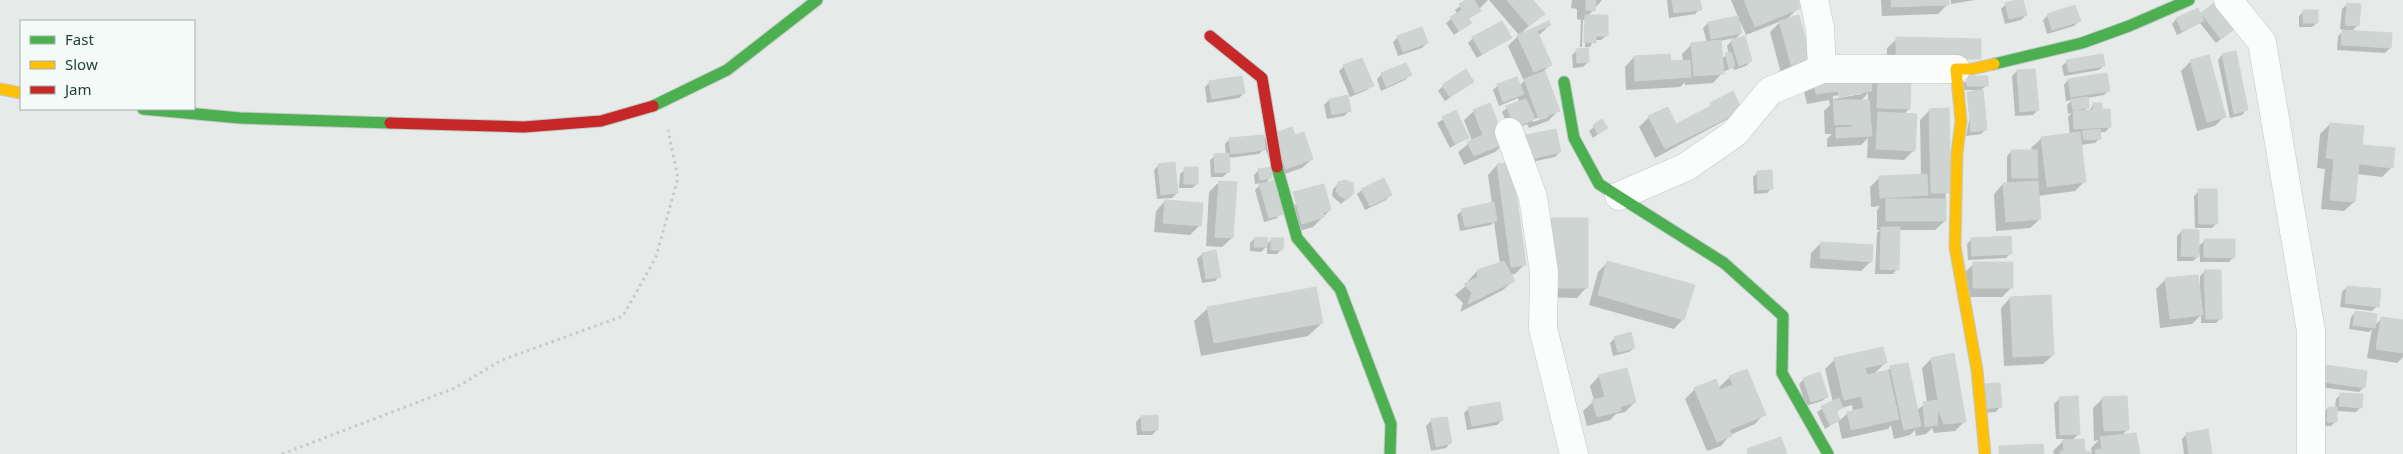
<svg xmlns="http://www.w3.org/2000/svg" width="2403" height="454" viewBox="0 0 2403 454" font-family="'Noto Sans',sans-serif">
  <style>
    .shadow { fill: #0003; fill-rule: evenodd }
    .building { fill: #ced4d2; stroke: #ced4d2 }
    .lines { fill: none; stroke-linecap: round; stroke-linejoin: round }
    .street-casing { stroke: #c3c8c6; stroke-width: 29 }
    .fast-casing { stroke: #c1c9c6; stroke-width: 13 }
    .slow-casing { stroke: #c1c9c6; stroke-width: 13 }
    .jam-casing { stroke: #c1c9c6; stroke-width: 13 }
    .path { stroke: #c2cbc9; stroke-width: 3; stroke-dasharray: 2.5 4; stroke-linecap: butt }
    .street { stroke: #fbfcfc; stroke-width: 28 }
    .fast { stroke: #4caf50; stroke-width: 11 }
    .slow { stroke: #ffc107; stroke-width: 11 }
    .jam { stroke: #c62828; stroke-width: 11 }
  </style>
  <rect width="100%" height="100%" fill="#e6ebe9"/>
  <path class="shadow" d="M1468,0H1488L1468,20L1470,23L1454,35L1446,23L1457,14L1455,10Z
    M1489,0H1532L1543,14L1520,34L1550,25L1538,36L1550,65L1544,71L1558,111L1548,121L1529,128L1527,124L1510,131L1502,112L1507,108L1519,103L1518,98L1499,106L1493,90L1498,85L1519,86L1524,81L1508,46L1519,35ZM1548,114V117L1533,122L1532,120Z
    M1572,0H1602L1588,16L1606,36L1601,40H1594L1590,47H1585L1586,20H1583L1582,47H1580L1581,20L1577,19V9L1571,8Z
    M1667,0H1701L1699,1L1700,9L1695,14L1669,18Z
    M1731,0H1796L1799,7L1786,20L1811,62L1782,77L1770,32L1781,21L1746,35L1740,21L1741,33L1733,41L1751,61L1746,66L1734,70L1733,67L1723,72L1713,83L1685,85V82L1680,87L1626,90L1625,67L1634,57L1670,62L1683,61L1682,54L1692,44L1707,43L1703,28L1708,23L1738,17ZM1734,38L1727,46L1729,54L1722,58L1720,41Z
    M1881,0H1948V4L1938,14L1882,16Z
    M1951,0H1975L1951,4Z
    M2215,3L2229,33L2216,43L2200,23L2177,35L2172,24L2176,19L2200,15Z
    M2006,4L2026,15L2021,20L2005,24L2001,9Z
    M2347,4L2358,25L2351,32L2390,48L2385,53L2337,50L2338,36L2344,30L2340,29L2342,9Z
    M2304,11L2317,23L2312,27H2299V16Z
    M2048,15L2079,21L2074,26L2047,34L2043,20Z
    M1398,37L1427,43L1422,48L1398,56L1393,42Z
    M1473,38H1510L1477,58L1468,43Z
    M1897,39L1979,58L1887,67V48Z
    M1577,50L1588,62L1583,67L1573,68L1572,55Z
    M2222,55L2246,110L2242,115L2230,118L2218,60Z
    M2067,61L2104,65L2099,70L2064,76L2062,66Z
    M2191,61L2225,116L2215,126L2197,131L2181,71Z
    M1344,66L1372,85L1367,90L1350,97L1339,71Z
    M2017,71L2038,110L2033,115L2015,116L2012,76Z
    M1382,74L1410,75L1405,80L1381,91L1377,79Z
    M1878,78L1909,109L1903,115L1914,150L1904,160L1867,158L1868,138L1861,145L1827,147V139L1832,134H1825L1824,111L1830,105L1829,100L1807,104L1804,91L1814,81L1870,86ZM1862,92V94L1833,99V96ZM1868,93V102H1860Z
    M2068,80L2109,90L2104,95L2087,98L2088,107L2083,112H2089L2093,104L2101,111L2110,127L2105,132H2099L2100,138L2095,143L2080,145L2085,181L2075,191L2038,196L2040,219L2030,228L1996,231L1994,194L2003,184H2007V156L2012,151H2032L2031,148L2041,139L2070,135L2068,117L2072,113L2068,114L2067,105L2072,100L2066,101L2064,85Z
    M1210,82L1244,93L1239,98L1207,103L1205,87Z
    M1472,82L1445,101L1438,91L1443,86Z
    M1963,82L1987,85L1981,90L1986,129L1981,134L1966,136L1975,90H1963Z
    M1329,100L1349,111L1344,116L1327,119L1324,105Z
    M1711,105L1735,115L1655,158L1639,127L1649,117L1675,126L1706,110Z
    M1930,110H1948L1945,221L1935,230H1899L1897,269L1893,274H1875L1877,233L1880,230H1877V210L1880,206L1871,207L1870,187L1879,178L1921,175L1920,120Z
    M1474,111L1505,143L1495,152L1464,165L1458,152L1472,141L1464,120Z
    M1455,112L1467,137L1450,148L1437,123Z
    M1602,120L1606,128L1593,138L1589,131Z
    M2330,124L2392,167L2382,177L2357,174L2354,202L2344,211L2321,209L2325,169L2317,168L2320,134Z
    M1527,136L1560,152L1555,157L1527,163L1522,141Z
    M1294,137L1312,159L1302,168L1276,177L1265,148L1259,154L1228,158V172L1223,177H1211L1210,160L1215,156L1226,155L1225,144L1230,139Z
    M1159,165L1177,193L1172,198L1157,199L1154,170Z
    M1497,165L1524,265L1515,274L1510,275L1513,281L1503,290L1460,312L1463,303L1455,295L1468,284V281L1477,271L1500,264L1494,222L1491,225L1460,231L1457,215L1462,211L1492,204L1488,175Z
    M1185,169L1197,184L1192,188H1179L1180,174Z
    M1259,170L1271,177L1265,184L1278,218L1264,222L1255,190L1262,183L1255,184L1254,175Z
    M1758,172L1772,188L1767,193L1754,194L1753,177Z
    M1219,182L1232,238L1222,247L1206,246L1209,192Z
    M1339,183L1353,193L1341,204L1332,196L1333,189Z
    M1362,190L1390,195L1386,200L1365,210L1357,194Z
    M2199,191L2217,223L2212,228H2195L2194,196Z
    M1165,201L1200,225L1190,235L1154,232L1156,211Z
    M1284,203L1330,210L1313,227L1292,233Z
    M1552,219L1586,288L1577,298L1542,297V229Z
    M2182,231L2198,247L2205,240L2234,257L2229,262H2200V254L2193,261H2177V236Z
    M1255,238L1266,245L1272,239L1282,249L1277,254H1267V246L1261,252L1250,251V243Z
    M1972,239L2011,253L2006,258L1968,260L1967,244Z
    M1821,243L1871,261L1861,271L1810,268L1811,253Z
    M1202,254L1220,276L1215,281L1202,283L1197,259Z
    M1608,262L1683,319L1674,329L1589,305L1598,272Z
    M1974,264L2012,287L2002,297H1964V273Z
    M2205,271L2221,318L2216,323H2201V315L2192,324L2160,328L2156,289L2166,279L2200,287V276Z
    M2347,287L2377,306L2372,311L2340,307L2342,292Z
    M2010,298L2053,355L2043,364L2004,366L2001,308Z
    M1208,308L1322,323L1308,336L1201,356L1194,321Z
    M2356,312L2374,326L2382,318L2403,322V357L2397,363L2367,358L2372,329L2369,332L2349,329L2351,317Z
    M1615,338L1634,348L1629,352L1613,356L1610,343Z
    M1835,359L1885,363L1873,375L1886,372L1891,367L1917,410L1927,403L1922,368L1931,359L1964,422L1955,431L1934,433L1932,428L1926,434L1916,436L1915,430L1910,435L1894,439L1891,425L1888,429L1842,439L1838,421L1825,429L1817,412L1833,402L1825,369ZM1852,405L1853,412L1848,413L1839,421L1836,413L1841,408Z
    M2326,366L2364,387L2359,392L2319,387Z
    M1599,376L1635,402L1625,412L1616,414L1610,420L1587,426L1583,411L1594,401L1590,386Z
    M1730,377L1764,414L1755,424L1730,435L1721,446L1707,451L1685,399L1695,389L1718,388Z
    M1804,379L1827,397L1822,401L1806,406L1799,384Z
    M1977,390L2000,407L1996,412L1979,413Z
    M2341,394L2361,407L2356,412L2336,411V421L2331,426H2323V413L2328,408H2335L2336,399Z
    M2103,398L2127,430L2121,436L2139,454H2054L2053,451L2065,439H2056L2054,404L2059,399L2079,434L2072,440L2084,452L2092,453L2091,448L2099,440L2094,441L2093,408Z
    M1469,408L1502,420L1497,425L1467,430L1464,413Z
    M1141,417L1157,430L1152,435H1137L1136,422Z
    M1431,421L1450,443L1446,448L1431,451L1426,426Z
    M2187,434L2210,454H2184L2182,439Z"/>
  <path class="building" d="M1466,0H1474L1481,11L1468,19L1472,23L1459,31L1450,17L1462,10L1459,4Z
    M1507,0H1533L1545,14L1529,26Z
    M1586,0H1596L1595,11L1586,10Z
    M1672,0H1700L1702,10L1674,13Z
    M1744,0H1798L1801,8L1755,27Z
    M1891,0H1949V5L1891,7Z
    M2017,0H2023L2027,15L2009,19L2005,3Z
    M2215,2L2236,28L2221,39L2201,13Z
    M2347,3L2361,4L2359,26L2345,25Z
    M2075,5L2081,21L2052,30L2047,14Z
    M2198,8L2204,21L2182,31L2176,18Z
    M2303,10H2318V23H2303Z
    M1585,15H1596V43L1584,42Z
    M1596,15H1608V36H1596Z
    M1799,15L1812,62L1792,68L1779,21Z
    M1738,16L1742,33L1711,39L1708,22Z
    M1502,21L1512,38L1482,54L1472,37Z
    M1549,21L1551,25L1537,31L1552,65L1534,72L1517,35Z
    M1422,27L1428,43L1403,52L1397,36Z
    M2342,30L2392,33L2391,48L2341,45Z
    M1745,36L1752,61L1739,66L1731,40Z
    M1896,37L1981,39V59L1896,58Z
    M1721,40L1724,74L1694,76L1691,43Z
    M1588,48L1589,62L1577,63L1576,49Z
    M2236,51L2248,110L2234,114L2222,54Z
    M1731,52L1735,66L1729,68L1725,53Z
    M1670,54L1671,61L1690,60L1691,77L1635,81L1634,56Z
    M2103,54L2105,66L2069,72L2066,60Z
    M2209,55L2226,117L2207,122L2190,60Z
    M1362,58L1374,86L1355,93L1343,65Z
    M1406,63L1412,75L1386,87L1381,73Z
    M1466,69L1474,82L1450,97L1442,85Z
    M2035,69L2039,110L2020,112L2017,70Z
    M1545,71L1560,111L1539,119L1524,79Z
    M1869,71L1872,91L1839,97L1838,91L1816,94L1813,80Z
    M2107,73L2110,91L2071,97L2068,79Z
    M1242,76L1245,93L1212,99L1209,81Z
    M1967,76H1988V86H1967Z
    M1517,77L1524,94L1503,102L1497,84Z
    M1878,77H1911L1910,109L1877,108Z
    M1983,90L1987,130L1971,132L1967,92Z
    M1733,91L1742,110L1719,122L1710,103Z
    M1348,95L1351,111L1332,115L1329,99Z
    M2088,97L2089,108L2073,110L2071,99Z
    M1526,99L1535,119L1515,127L1506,106Z
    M1833,100H1869L1872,136L1836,138V128L1852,127V124L1835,125Z
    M1490,103L1506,143L1474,156L1467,142L1483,135L1473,110Z
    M2093,103H2102V109H2110L2111,127L2074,129L2073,111L2093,110Z
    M1711,106L1719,122L1665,149L1648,116L1668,107L1676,124Z
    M1949,108L1951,193H1931L1929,109Z
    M1456,110L1469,138L1455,144L1442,117Z
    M1878,112L1917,114L1915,151L1876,149Z
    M1602,119L1608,128L1598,134L1593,125Z
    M2330,123L2364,126L2362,145L2395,148L2393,168L2359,164L2355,202L2330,200L2334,159L2326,158Z
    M1292,127L1295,135L1304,132L1313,159L1286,169L1273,134Z
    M1556,129L1561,152L1531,159L1526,135Z
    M2100,129L2101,139L2084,140L2082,131Z
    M2080,132L2086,182L2047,187L2041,137Z
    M1264,135L1265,150L1231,154L1229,138Z
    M2011,150H2037L2038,178H2012Z
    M1229,153L1230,172L1215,173L1214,154Z
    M1175,162L1178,193L1161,195L1158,164Z
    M1512,162L1526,265L1511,267L1497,164Z
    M1184,167H1198V184H1184Z
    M1271,167L1272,178L1260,180L1258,169Z
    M1772,170L1773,189L1758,190L1757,171Z
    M1927,174L1928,195L1880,198L1879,176Z
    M1384,178L1392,195L1370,206L1361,189Z
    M1275,180L1284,214L1269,218L1259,184Z
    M1345,180L1353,183L1354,193L1347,200L1340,196L1336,191L1338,182Z
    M1219,181L1237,182L1233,238L1215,237Z
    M2038,181L2041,219L2006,222L2003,183Z
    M1324,184L1331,210L1323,213L1324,217L1302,224L1293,192Z
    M2198,189H2217L2218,224H2199Z
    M1886,199H1946V221H1886Z
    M1165,200L1203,203L1201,226L1163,223Z
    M1494,202L1497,221L1465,227L1461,209Z
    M1552,218H1588V288H1551Z
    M1881,227H1900L1899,270L1880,269Z
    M2182,229L2199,230V257L2181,256Z
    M2011,236L2012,254L1972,256L1971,238Z
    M1255,237L1268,238L1267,247H1254Z
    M1271,238H1284L1283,250H1271Z
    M2204,239H2235V258L2204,257Z
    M1821,242L1873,245L1872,262L1820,258Z
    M1216,250L1221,277L1206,279L1202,253Z
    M1504,261L1515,281L1468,304L1472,293L1464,284L1478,277L1477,270Z
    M1607,261L1695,285L1684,320L1598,295Z
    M1973,262H2013V288H1973Z
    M2204,270H2221L2222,319H2206Z
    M2198,275L2203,315L2170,319L2165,278Z
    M2347,286L2381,289L2379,307L2345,303Z
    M1316,287L1323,323L1214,343L1207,307Z
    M2051,295L2054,355L2013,357L2010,297Z
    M2355,311L2377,314L2375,328L2353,325Z
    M2381,317L2403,320V353L2376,349Z
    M1631,332L1635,348L1618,352L1614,337Z
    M1883,347L1887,363L1865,368L1867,375L1888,370L1899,419L1851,430L1847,412L1864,408L1861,396L1844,400L1834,358Z
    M1954,353L1966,422L1944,424L1938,409L1937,425L1925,427L1923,402L1938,400L1931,358Z
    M1908,363L1921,426L1904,430L1890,366Z
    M2325,365L2367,371L2365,388L2323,382Z
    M1627,368L1636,402L1620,407L1621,411L1597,417L1592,400L1605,397L1599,375Z
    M1747,369L1766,415L1729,430L1732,436L1717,442L1694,388L1716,379L1720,390L1733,385L1729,376Z
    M1820,372L1828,397L1811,402L1803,378Z
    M2000,383L2002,407L1983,409L1981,384Z
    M2340,393L2363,394L2362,408L2339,406Z
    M2078,396L2080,434L2060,435L2059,397Z
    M2127,396L2129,430L2104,431L2102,397Z
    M1839,398L1843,408L1836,411L1840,420L1830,425L1821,406Z
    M1500,402L1503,420L1472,426L1468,407Z
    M2328,407H2337V422H2327Z
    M1158,415V430L1142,431L1141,416Z
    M1447,417L1452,443L1436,447L1431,419Z
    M2208,429L2212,454H2189L2186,433Z
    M2136,433L2140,454H2096L2095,450L2102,449L2100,437Z
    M1781,437L1787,454H1748L1747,449Z
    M2084,439L2085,451L2090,452L2091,454H2061L2060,451H2064L2063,440Z
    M2043,444L2044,454H1999V446Z"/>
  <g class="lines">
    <g class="street-casing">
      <path id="street" d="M2228,0L2262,42L2311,331V454
        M1822,69H1956
        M1509,132L1533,197L1544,272L1543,328L1574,454
        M1619,196L1686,167L1735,133L1770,91L1822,69L1820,28L1814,0"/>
    </g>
    <g class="fast-casing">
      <path id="fast" d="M1994,64L2082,43L2129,26L2189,0
        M1564,82L1574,138L1599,184L1724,263L1783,316L1782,373L1828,454
        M653,106L727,70L817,0
        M143,109L240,118L390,123
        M1277,167L1297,238L1340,289L1391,424L1390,454"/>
    </g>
    <g class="slow-casing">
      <path id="slow" d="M0,89L21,93
        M1985,454L1977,370L1955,247L1957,153L1961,121L1956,69H1972L1994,64"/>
    </g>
    <g class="jam-casing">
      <path id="jam" d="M1210,36L1262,78L1277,167
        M390,123L524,127L601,121L653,106"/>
    </g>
    <path class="path" d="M282,454L455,388L502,360L623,316L656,257L678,178L668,130"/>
    <use href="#street" class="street"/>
    <use href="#fast" class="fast"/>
    <use href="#slow" class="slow"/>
    <use href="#jam" class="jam"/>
  </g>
  <rect x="20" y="20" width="175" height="90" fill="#f4faf7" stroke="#a0b0ab"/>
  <rect x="30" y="36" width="25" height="8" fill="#4caf50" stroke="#a0b0ab"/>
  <text x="65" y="45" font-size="15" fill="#224039">Fast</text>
  <rect x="30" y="61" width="25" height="8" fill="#ffc107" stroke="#a0b0ab"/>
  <text x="65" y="70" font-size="15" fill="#224039">Slow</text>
  <rect x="30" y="86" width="25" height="8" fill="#c62828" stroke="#a0b0ab"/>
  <text x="65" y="95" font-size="15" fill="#224039">Jam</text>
</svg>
